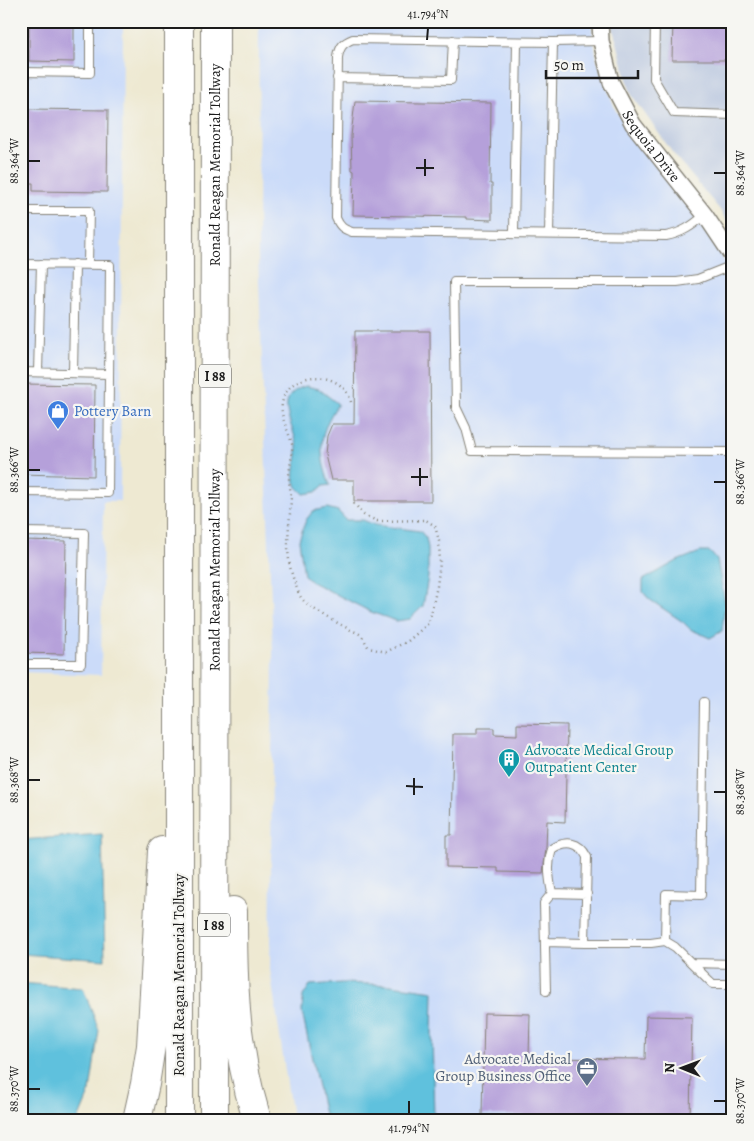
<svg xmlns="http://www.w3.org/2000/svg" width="754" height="1141" viewBox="0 0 754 1141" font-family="Alegreya,serif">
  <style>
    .built { fill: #cbdbf9 }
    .industrial { fill: #b7c5de }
    .water { fill: #5ec1dd; stroke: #3d6e7c }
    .building { fill: #b5a0da }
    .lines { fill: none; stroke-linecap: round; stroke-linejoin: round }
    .lane-casing { stroke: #858277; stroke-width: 10 }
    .street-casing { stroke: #858277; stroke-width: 18 }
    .highway-casing { stroke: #858277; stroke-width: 30 }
    .path { stroke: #858277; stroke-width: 2.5; stroke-dasharray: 1 4; stroke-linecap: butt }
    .lane { stroke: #fff; stroke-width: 8 }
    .street { stroke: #fff; stroke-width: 15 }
    .highway { stroke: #fff; stroke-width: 28 }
    .ticks { fill: none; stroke: #1c1c1c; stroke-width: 2 }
    .labels { text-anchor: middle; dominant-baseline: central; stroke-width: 4.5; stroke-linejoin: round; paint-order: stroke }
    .shield { fill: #f6f6f2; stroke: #5d5d5c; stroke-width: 1 }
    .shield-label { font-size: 14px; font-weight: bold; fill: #1c1c1c }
    .street-label { font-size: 15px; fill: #1c1c1c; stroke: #f6f6f2 }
    .shop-label { font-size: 15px; fill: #366cbe; stroke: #f6f6f2; text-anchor: start }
    .culture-label { font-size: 15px; fill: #0d838f; stroke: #f6f6f2; text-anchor: start }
    .service-label { font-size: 15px; fill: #4e5e75; stroke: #f6f6f2; text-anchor: end }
    .neatline { fill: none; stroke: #1c1c1c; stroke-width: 2 }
    .ticks-label { font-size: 12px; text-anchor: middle; fill: #1c1c1c }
  </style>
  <rect width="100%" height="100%" fill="#f6f6f2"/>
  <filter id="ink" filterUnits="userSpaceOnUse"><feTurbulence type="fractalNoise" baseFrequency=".02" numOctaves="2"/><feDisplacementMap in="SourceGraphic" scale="10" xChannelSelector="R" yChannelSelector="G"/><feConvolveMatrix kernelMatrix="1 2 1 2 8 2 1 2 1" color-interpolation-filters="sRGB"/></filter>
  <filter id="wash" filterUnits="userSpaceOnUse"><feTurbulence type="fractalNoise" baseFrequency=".0096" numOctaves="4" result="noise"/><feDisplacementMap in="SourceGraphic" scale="20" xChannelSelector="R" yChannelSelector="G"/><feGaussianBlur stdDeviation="1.12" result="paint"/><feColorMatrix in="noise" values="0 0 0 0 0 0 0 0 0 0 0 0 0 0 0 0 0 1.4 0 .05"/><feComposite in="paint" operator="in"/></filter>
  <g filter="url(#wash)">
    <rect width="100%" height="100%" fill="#eee9d2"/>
    <path class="built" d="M21,21H123L120,501H103L101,675L21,672Z
      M259,21H591L597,60L616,111L705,227L733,276V1120H295L291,1110L270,970L273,652L258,255Z"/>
    <path class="industrial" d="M613,21H733V231L720,210L672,152L631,94L613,28Z"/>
    <path class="water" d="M306,386L319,389L338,404C318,433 318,453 330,485L323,486L316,492L304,494L297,487L295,482C293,470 298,459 297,446C294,424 271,396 306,386Z
      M327,508L338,511L346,520H363L375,525L420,531L426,538L428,548V577L423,606L410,619L396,621L371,612L310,581L304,575L299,540L306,520L313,511Z
      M700,552H710L717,560L725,603L722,631L710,638L690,629L683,622L649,599L643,592V580L677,561Z
      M102,834L105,960L21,954V840Z
      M21,983L83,988L99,1030L90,1091L78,1120H21Z
      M342,983L391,985L433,991L432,1032L434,1120H328L323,1110L302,1012L303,996L310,985Z"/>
    <g id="blocks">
      <path class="building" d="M29,21H74V62L29,61Z
        M673,21H733V60H672Z
        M355,101L491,103L490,184H492V220L467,219V217L353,215L354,171L352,170L351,136Z
        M26,109L108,110L107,192L33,191V183H25L26,160H21L22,132H26Z
        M355,331H430L431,501H354V480H331L325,455L327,436L332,424H354Z
        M21,384L95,385L94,476L21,474Z
        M21,540L66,541L64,654L21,653Z
        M517,724L567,725L565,822L547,821L546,848L543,873L498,872V868L446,867V835H451L453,734H477V728H494V734L517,735Z
        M484,1013L530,1014L529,1058L645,1059L646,1016L692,1017L690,1118L482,1115Z"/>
    </g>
  </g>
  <g filter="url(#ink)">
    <use href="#blocks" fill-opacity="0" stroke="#858277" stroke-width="1"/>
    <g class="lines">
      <g class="lane-casing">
        <path id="lane" d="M655,21L654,79L674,113L733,115
          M601,41L553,42L353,39C343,43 340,46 338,57L336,218C340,227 343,229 352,232L666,236C682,233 692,226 705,215
          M21,72L90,73V21
          M337,78L451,80L453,40
          M21,211H89L88,264
          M514,234L517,42
          M549,234L553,42
          M21,264L110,265L108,493L21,492
          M733,265L698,279L677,282H454L456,407L466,428L472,451L733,452
          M21,372L109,374
          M38,372L41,264
          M73,373L75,264
          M21,532L84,533L81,664H21
          M704,702L701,895L666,894L665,941L675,947L713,984H733
          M552,893L587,894
          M545,942L585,943
          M692,963L733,964
          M546,991L544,903L552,893C549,878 547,864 552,849C566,840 579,841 587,857L585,943H651L665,941"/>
      </g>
      <g class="street-casing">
        <g id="street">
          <path id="s1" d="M600,21L601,41L611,82L633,124L705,215L733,257"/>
        </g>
      </g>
      <g class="highway-casing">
        <g id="highway">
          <path d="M233,911C233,939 233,967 235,995C237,1037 245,1080 257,1120"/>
          <path d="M137,1120L145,1084L151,1046L162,851"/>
          <path d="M179,1120V21"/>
          <path id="s2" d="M214,1120L215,21"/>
        </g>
      </g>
      <path class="path" d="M351,402C343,369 287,368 282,404C280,419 289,431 292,444C293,456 289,467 289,478C289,485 291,491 291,497C290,527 283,553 295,583C297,588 299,596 303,600C311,609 336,622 347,628C352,631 357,632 361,635C364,638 366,644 369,648L386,652L408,641L429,623L437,586L440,563L439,541L435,526L426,520L377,521L364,515L352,501"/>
      <use href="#lane" class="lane"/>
      <use href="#street" class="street"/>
      <use href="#highway" class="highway"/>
    </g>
  </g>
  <path class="ticks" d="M427,40L428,28M28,161H40M416,168H434M714,173H726M425,176V159M28,470H40M411,477H428M714,482H726M420,486V468M28,780H40M406,786L423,787M714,792H726M414,795V778M28,1089H40M714,1101H726M409,1114V1101"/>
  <defs>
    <g id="shop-pin" transform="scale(1.125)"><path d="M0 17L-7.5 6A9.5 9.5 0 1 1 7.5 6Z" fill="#3f7fe0" stroke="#f6f6f2"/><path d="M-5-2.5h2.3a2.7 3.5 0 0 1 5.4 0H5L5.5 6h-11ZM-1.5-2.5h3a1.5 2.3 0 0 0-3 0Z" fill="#fff"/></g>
    <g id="building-pin" transform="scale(1.125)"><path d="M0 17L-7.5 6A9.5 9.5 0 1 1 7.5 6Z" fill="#0f9aa8" stroke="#f6f6f2"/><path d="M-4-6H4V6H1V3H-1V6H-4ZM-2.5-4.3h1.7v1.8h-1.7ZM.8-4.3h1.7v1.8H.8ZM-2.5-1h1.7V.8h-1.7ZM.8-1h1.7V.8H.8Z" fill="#fff"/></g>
    <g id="office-pin" transform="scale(1.125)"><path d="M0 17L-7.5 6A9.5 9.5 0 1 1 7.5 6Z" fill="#5c6f8a" stroke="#f6f6f2"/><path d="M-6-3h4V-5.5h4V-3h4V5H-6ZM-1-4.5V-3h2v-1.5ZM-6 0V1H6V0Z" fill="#fff"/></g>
  </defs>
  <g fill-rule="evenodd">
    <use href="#shop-pin" x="58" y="411"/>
    <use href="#building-pin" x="509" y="759"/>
    <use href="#office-pin" x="587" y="1068"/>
  </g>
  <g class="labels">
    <g class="shield">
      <rect x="199" y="364.5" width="32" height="23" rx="4"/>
      <rect x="198" y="913.5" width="32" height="23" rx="4"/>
    </g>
    <g class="shield-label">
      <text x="215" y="376">I 88</text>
      <text x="214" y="925">I 88</text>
    </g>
    <g class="street-label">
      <text stroke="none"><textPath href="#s1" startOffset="138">Sequoia Drive</textPath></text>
      <text stroke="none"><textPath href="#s2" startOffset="955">Ronald Reagan Memorial Tollway</textPath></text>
      <text stroke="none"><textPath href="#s2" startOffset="550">Ronald Reagan Memorial Tollway</textPath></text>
      <text transform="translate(179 975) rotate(-90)">Ronald Reagan Memorial Tollway</text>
    </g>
    <g class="shop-label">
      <text x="74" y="411">Pottery Barn</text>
    </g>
    <g class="culture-label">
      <text x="525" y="750">Advocate Medical Group<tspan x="525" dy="17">Outpatient Center</tspan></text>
    </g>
    <g class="service-label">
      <text x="571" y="1059">Advocate Medical<tspan x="571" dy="17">Group Business Office</tspan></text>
    </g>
  </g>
  <rect width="754" height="1141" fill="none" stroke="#f6f6f2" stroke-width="55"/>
  <g transform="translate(682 1068) rotate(271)" stroke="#f6f6f2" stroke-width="4" paint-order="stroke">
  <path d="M0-4L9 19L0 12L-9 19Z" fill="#1c1c1c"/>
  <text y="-8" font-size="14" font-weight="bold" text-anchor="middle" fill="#1c1c1c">N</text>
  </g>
  <path d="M546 70v8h92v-8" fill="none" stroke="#1c1c1c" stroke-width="2.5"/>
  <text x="554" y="70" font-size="15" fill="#1c1c1c" stroke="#f6f6f2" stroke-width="4" paint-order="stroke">50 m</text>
  <rect x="28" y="28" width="698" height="1086" class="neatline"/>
  <g class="ticks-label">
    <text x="428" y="18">41.794°N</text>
    <text transform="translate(14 161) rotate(-90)" y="4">88.364°W</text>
    <text transform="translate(740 173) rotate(-90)" y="4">88.364°W</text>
    <text transform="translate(14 470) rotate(-90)" y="4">88.366°W</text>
    <text transform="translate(740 482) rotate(-90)" y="4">88.366°W</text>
    <text transform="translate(14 780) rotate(-90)" y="4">88.368°W</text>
    <text transform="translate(740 792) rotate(-90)" y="4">88.368°W</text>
    <text transform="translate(14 1089) rotate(-90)" y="4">88.370°W</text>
    <text transform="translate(740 1101) rotate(-90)" y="4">88.370°W</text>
    <text x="409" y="1132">41.794°N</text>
  </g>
</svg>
